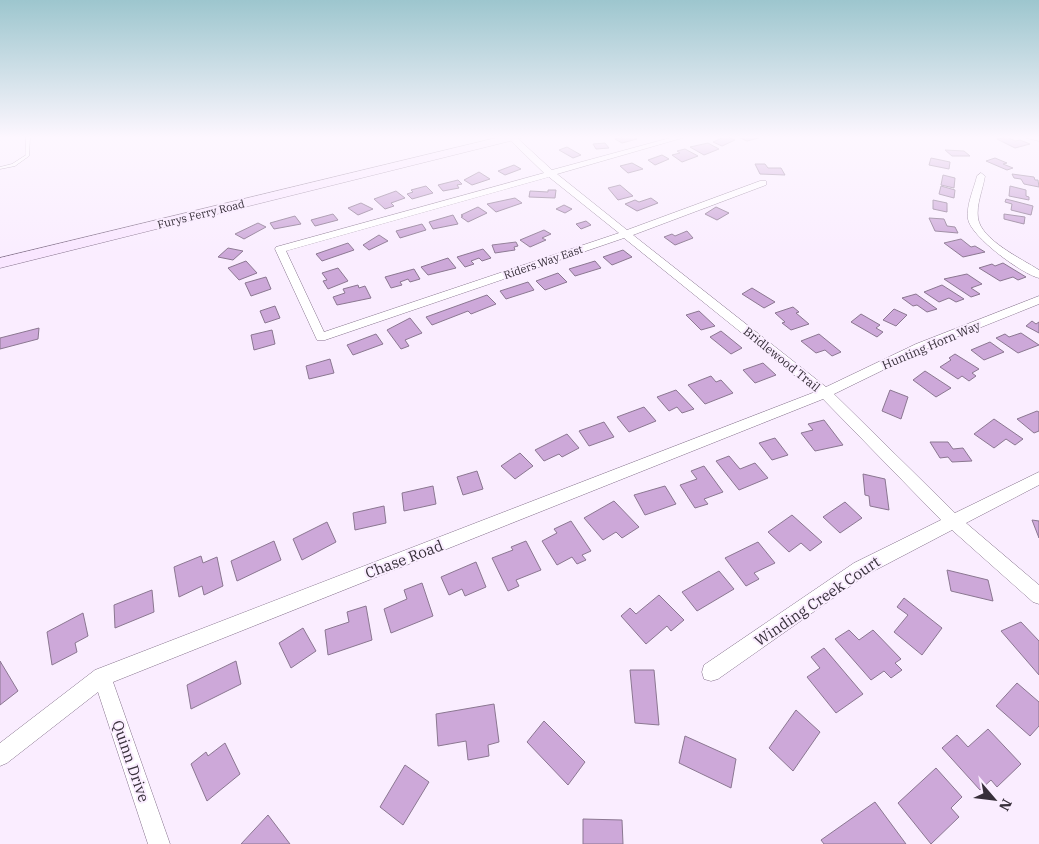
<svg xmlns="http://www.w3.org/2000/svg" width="1039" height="844" viewBox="0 0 1039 844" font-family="'IBM Plex Serif',serif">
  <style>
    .building { fill: #cda8d9; stroke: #8b7791 }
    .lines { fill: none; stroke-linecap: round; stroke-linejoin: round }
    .service-casing { stroke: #84718b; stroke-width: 1 }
    .minor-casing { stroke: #84718b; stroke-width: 1 }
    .secondary-casing { stroke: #84718b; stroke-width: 1 }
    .service { fill: #fff; fill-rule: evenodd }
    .minor { fill: #fff; fill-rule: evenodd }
    .secondary { fill: #f9e6ff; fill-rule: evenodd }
    .labels { text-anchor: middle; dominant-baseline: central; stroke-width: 4; stroke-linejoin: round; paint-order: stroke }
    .far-street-label { font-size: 11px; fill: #372f3a; stroke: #faedff }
    .street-label { font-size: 12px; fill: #372f3a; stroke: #faedff }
    .near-street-label { font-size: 15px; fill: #372f3a; stroke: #faedff }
  </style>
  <rect width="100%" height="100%" fill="#faedff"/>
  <path class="building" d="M626,136H632L637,139L622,143L615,139Z
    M726,136L735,140L722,146L713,142Z
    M736,136H759L762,137L747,141Z
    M1007,137L1015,141L1020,140L1030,144L1015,148L997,139Z
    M605,143L609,148L596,149L593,144Z
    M708,143L719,149L704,155L690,147Z
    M567,147L581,155L573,158L559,150Z
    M685,149L698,156L682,162L672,155L680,153L677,151Z
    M945,150L964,151L970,156H952Z
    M662,155L669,159L655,165L648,160Z
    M931,158L950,162L949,169L929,165Z
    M995,158L1007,163L1003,164L1013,168L1007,170L986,161Z
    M632,163L643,169L628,173L620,166Z
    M755,164H765L768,168H781L785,175L760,174Z
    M514,165L521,169L505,175L498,171Z
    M479,172L490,179L472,185L464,180Z
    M1012,174L1034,177L1035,180H1038L1039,187L1024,184L1021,179L1014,178Z
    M943,175L955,178L954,188L941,185Z
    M458,180L462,184L457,185L459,188L443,191L438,185Z
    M620,185L633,196L618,200L608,188Z
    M426,186L433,193L412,199L407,194L413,192L411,190Z
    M941,186L955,190L954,198L939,194Z
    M1010,186L1026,190V196L1029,197V200L1009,196Z
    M548,190H556L555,198L529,197L530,191L548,192Z
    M396,191L405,198L391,203L394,206L385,209L374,199Z
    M515,198L522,203L496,212L487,204Z
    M651,198L658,203L637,211L625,204L635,200L639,202Z
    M1006,199L1033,206L1031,215L1011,210L1012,204L1005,202Z
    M933,200L947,203V212L933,209Z
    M361,203L373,209L358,215L348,208Z
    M564,205L572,209L565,213L556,209Z
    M478,207L487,213L468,222L461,217L463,216L461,215Z
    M716,207L729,213L717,220L705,214Z
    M333,214L338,220L315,226L311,220Z
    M1004,214L1025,217L1024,224L1004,219Z
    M453,215L458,224L433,229L429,222Z
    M295,216L301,224L274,229L270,223Z
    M929,218L944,219L947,226L955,227L958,233L935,231Z
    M586,221L591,225L581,229L576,224Z
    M258,223L266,227L244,239L235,234Z
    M422,224L426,230L400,238L396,231Z
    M544,230L551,234L542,238L546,240L530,247L520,240Z
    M687,231L693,238L675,245L664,237L672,234L675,236Z
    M379,235L388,241L369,250L363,245Z
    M961,239L971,247L975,246L985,252L963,257L944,243Z
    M516,242L518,246L514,247L515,250L495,253L492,245Z
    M348,243L354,250L322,261L316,254Z
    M228,248L243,251L233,260L218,257Z
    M483,249L491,258L482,261L479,258L471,261L474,264L465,267L457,257Z
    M623,250L632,257L612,265L603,257Z
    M448,258L456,268L428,275L421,267Z
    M246,261L257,273L239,280L228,268Z
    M595,261L601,268L575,276L569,269Z
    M1003,263L1026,277L1018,280L1013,277L1000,281L979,268L992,264L995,266Z
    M338,268L348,281L328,289L323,281L327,280L322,273Z
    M414,269L420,279L410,282L408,279L400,282L402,285L391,288L385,277Z
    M558,273L567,282L545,290L536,281Z
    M967,274L982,284L971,288L980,294L971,297L944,279Z
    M266,277L271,289L251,296L245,283Z
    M528,282L534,290L506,299L500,291Z
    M358,285L359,288L365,286L371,298L337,305L333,297L345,293L343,289Z
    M942,285L964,299L956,302L949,298L939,302L924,292Z
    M752,288L775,302L764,308L742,294Z
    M916,294L937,309L927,312L917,305L913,306L902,298Z
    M487,295L496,304L471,314L468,311L432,325L426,317Z
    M275,306L280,318L265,323L260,311Z
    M793,307L799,312L796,313L809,324L791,330L782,323L785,322L775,313Z
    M894,309L907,315L896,326L883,320Z
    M699,311L715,326L701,330L686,315Z
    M861,314L880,325L876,328L883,332L877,337L851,322Z
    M410,318L422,333L405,340L409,346L401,349L387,330Z
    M1032,321L1036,324L1039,322V333L1026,326Z
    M39,328L38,339L0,349V338Z
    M272,330L275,344L254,350L251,335Z
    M721,331L742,348L731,354L710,337Z
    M1021,333L1039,345L1018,353L996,338L1005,334L1009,337Z
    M376,334L383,344L353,355L347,345Z
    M819,334L841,352L832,356L825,350L816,353L801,341Z
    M990,342L1004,352L984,360L971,350Z
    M955,354L979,369L972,373L976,376L969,381L962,376L958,379L940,367L951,360L949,358Z
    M330,359L334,373L309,379L306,366Z
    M763,363L776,375L755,383L743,370Z
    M925,371L951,388L936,397L913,380Z
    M711,376L716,382L721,380L733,393L705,404L688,385Z
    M676,390L694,409L682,413L677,407L669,411L657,397Z
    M890,390L908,397L901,419L882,411Z
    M644,407L656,421L629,432L617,417Z
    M1037,411L1039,412V431L1034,433L1017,419Z
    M994,419L1023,439L1015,445L1006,439L994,448L974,434Z
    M824,420L843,445L815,451L801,433L813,430L808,424Z
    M604,422L614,437L589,446L579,431Z
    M567,434L579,448L562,457L559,454L544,461L535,450Z
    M775,438L788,455L772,460L759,443Z
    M930,442H948L953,449L963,448L972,461L952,462L948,457L940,458Z
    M520,453L533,466L515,479L501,466Z
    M729,456L740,469L755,463L768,478L739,490L716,461Z
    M704,466L723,492L704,499L708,504L695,508L680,485L697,479L691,471Z
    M477,471L483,489L463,495L457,477Z
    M863,474L885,479L889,510L870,506L869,496L865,495Z
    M433,486L436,504L404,511L402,493Z
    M665,486L676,504L645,515L634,495Z
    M614,501L639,527L622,538L616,532L603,540L584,518Z
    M845,502L862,518L840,533L823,517Z
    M384,506L386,523L355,530L353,513Z
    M792,515L822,542L810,551L801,543L789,552L768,532Z
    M1032,520L1039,521V538Z
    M571,521L591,551L582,555L586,560L577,564L572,557L557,565L542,541L557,533L554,529Z
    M327,522L336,542L302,560L293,539Z
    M274,541L281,560L237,581L231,561Z
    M526,541L541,570L516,580L519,586L508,591L492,558L513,550L511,547Z
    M758,542L775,563L754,573L759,579L746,586L725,558Z
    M201,556L203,563L217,557L223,586L204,595L202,586L179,597L174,567Z
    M476,562L486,587L465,596L462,589L449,595L441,577Z
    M947,570L988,580L993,601L951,591Z
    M719,571L734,589L697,611L682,592Z
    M422,583L433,616L391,633L384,609L407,599L404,590Z
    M152,590L154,612L115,628L114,605Z
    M659,595L684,620L671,631L667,626L646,644L621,616L630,608L636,614Z
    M904,598L942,628L922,655L894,632L908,615L897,607Z
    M366,606L372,640L328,655L325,630L349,622L347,612Z
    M83,613L88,636L75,643L77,652L52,665L47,632Z
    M1021,622L1039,641V675L1001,631Z
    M303,628L316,651L291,668L279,643Z
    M849,630L859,640L873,630L901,659L895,663L902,670L891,678L884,671L871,680L835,639Z
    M824,648L863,694L836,713L807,677L820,668L811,657Z
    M0,661L18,691L0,705Z
    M236,661L241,684L191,709L187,685Z
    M630,670H654L659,725L635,723Z
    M1017,683L1039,702V726L1030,736L996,706Z
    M494,704L499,742L488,745L489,756L468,760L466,741L438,746L436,714Z
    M796,710L820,732L793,771L769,748Z
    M544,721L585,762L568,785L527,742Z
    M988,729L1021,764L997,787L991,780L980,790L942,748L957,735L968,747Z
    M685,736L736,759L731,788L679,763Z
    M225,743L240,774L207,801L191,764L206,752L208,756Z
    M405,765L429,782L403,825L380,807Z
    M936,768L962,797L951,808L959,817L931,844L898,803Z
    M875,802L906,844H824L821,840Z
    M268,815L290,844H241Z
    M583,819L622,820L623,844H583Z"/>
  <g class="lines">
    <g class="service-casing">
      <path id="service" d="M26,136H30L29,156L15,166L0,169V167L12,164L26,155Z"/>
    </g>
    <g class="minor-casing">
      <path id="minor" d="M509,136H515L552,170L677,136H689L557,174L627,230L760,181H766V185L633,235L826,387L916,344L1039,296V304L924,350L834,394L955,513L1039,472V485L966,523L1039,585V604L1033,602L952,530L866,575L718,679L711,681L704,679L702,672L704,665L854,563L941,520L823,399L113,682L170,844H148L98,692L7,763L0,766V743L95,670L815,392L624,238L325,340H317L275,249L276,247L544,173L509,139ZM549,177L619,233L324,332L286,251Z
        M1026,136H1039V141L1027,138Z
        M981,173L985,176C983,189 976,205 978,218C981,240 1022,259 1039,270V278C1022,274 971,237 968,219C966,205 974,189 977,176Z"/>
    </g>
    <g class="secondary-casing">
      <path id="secondary" d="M504,136H524L522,138L0,268V258Z"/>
    </g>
    <use href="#service" class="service"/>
    <use href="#minor" class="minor"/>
    <use href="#secondary" class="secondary"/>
  </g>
  <linearGradient id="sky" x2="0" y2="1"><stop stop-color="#9dc6ce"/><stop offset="0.54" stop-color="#fdf7ff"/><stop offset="1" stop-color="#fdf7ff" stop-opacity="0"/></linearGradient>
  <rect width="1039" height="254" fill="url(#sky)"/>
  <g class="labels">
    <g class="far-street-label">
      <text transform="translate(201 214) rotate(-14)">Furys Ferry Road</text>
      <text transform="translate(543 262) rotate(-19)">Riders Way East</text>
    </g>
    <g class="street-label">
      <text transform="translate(931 345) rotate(-23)">Hunting Horn Way</text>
      <text transform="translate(782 359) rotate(39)">Bridlewood Trail</text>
    </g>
    <g class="near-street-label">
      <text transform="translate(404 559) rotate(-21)">Chase Road</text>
      <text transform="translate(817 601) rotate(-34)">Winding Creek Court</text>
      <text transform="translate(131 761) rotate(71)">Quinn Drive</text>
    </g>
  </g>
  <g transform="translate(994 799) rotate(118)" stroke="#faedff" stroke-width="4" paint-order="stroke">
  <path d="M0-4L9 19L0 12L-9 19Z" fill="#372f3a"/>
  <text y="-8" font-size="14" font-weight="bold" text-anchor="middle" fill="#372f3a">N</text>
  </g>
</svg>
